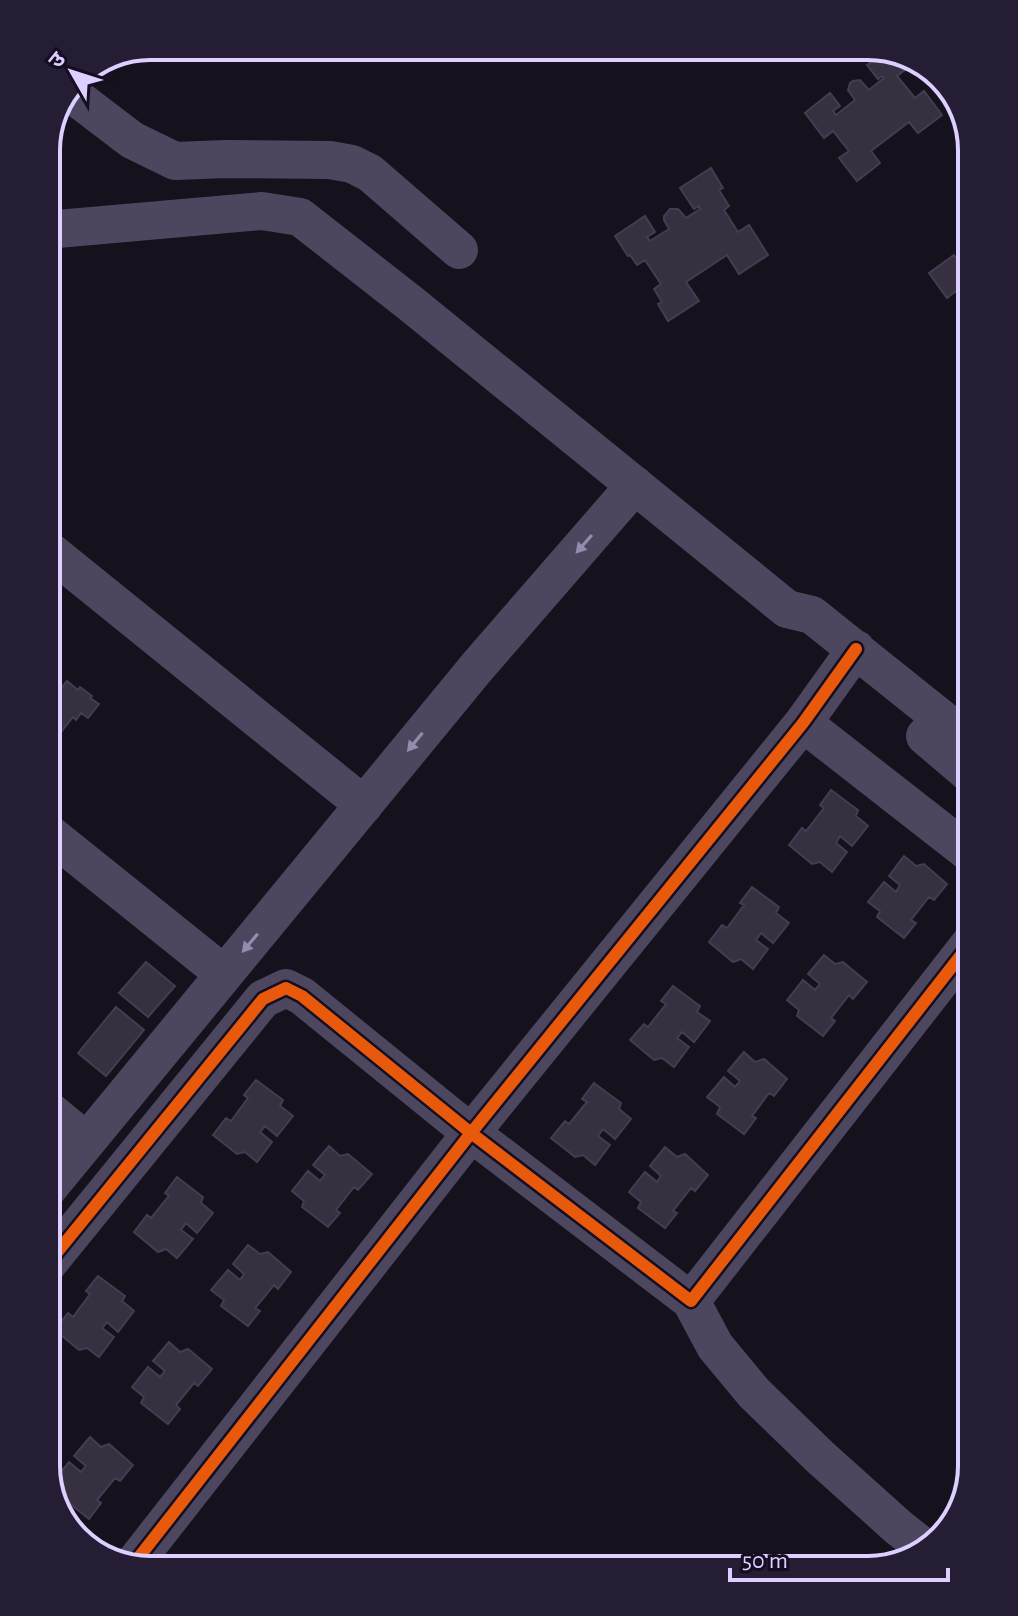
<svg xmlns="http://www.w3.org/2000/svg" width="1018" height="1616" viewBox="0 0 1018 1616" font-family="'Alegreya Sans','Noto Sans Devanagari',sans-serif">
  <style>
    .building { fill: #363040; stroke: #443c51; stroke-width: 2 }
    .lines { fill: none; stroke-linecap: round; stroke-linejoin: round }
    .minor { stroke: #4c475e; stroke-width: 38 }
    .cycleway-casing { stroke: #150e22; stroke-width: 17 }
    .cycleway { stroke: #e8590c; stroke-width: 12 }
    .oneway { fill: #948bae }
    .rim { fill: none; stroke: #ddcfff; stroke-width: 4 }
  </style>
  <rect width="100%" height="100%" fill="#16121d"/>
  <path class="building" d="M887,50L894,53L906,69L897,76L915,98L924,91L942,115L918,133L909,122L871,151L880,163L857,181L839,158L849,151L833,131L824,138L805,113L830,93L840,106L833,111L836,115L855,100L848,90L850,83L853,81L860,80L869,90L884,78L882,76L878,79L867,65Z
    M711,168L723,188L719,190L729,206L724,210L738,232L749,225L768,255L739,274L727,255L686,282L699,301L668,321L658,304L662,302L654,289L661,284L645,260L637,265L630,255L628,256L615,236L645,216L655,232L647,237L650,241L669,229L664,220V216L670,209H678L686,218L700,209L699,206L694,209L680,188Z
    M954,255L962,267L972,259V312L956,291L947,298L929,273Z
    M46,666L54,672L50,677L62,687L67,681L78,690L80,687L92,696L90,698L99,704L88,718L81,713L76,720L73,717L57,737L46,728Z
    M831,790L858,810L856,816L868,826L852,846L840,836L836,843L847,852L832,872L820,862L812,864L789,845L802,828L806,831L824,808L820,805Z
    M904,856L916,866L924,864L947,884L934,900L929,897L911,920L916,923L904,938L877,917L880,911L868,902L884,882L896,892L900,885L889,876Z
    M752,887L779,907L776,913L789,923L773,943L761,933L756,940L768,949L753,969L741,959L733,962L709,942L722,925L727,928L744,905L740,903Z
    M824,955L835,964L843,962L867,982L853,999L849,995L831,1018L835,1021L823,1036L797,1016L799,1010L787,1000L803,980L815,990L820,984L808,974Z
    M146,962L175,986L148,1017L119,993Z
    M673,986L700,1006L697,1012L710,1021L694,1042L682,1032L677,1038L689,1047L674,1067L662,1058L654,1060L630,1040L644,1024L648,1027L666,1004L661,1001Z
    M116,1007L144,1030L106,1076L78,1053Z
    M744,1052L755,1062L764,1059L787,1079L774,1096L769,1093L752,1116L756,1118L744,1134L717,1114L720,1107L707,1097L724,1077L735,1087L740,1081L728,1071Z
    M256,1080L283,1100L280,1106L293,1116L277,1136L265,1126L260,1132L272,1142L257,1162L245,1152L237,1154L213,1135L226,1118L231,1121L248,1098L244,1095Z
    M594,1083L621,1103L619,1109L631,1119L615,1139L603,1129L598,1136L610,1145L595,1165L583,1155L575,1157L551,1138L565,1121L569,1124L587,1102L582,1099Z
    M329,1146L340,1156L348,1154L372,1174L358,1190L354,1187L336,1210L340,1213L328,1227L302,1207L304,1201L292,1191L308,1171L320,1181L325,1175L313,1165Z
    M665,1147L677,1157L685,1154L708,1175L695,1191L691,1188L673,1211L677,1213L665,1228L638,1208L641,1202L629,1192L645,1172L657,1182L661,1176L650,1166Z
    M177,1177L203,1197L201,1203L213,1213L197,1233L186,1223L181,1230L193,1239L177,1258L166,1249L158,1252L134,1232L147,1215L151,1218L169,1196L165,1193Z
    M248,1245L260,1254L268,1252L291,1272L278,1289L274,1285L255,1308L260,1311L248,1326L221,1306L224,1300L211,1290L228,1270L240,1280L244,1274L233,1264Z
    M98,1276L125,1296L122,1301L134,1311L118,1332L107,1322L102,1328L114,1337L99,1357L87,1348L79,1350L55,1330L68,1313L73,1317L90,1294L86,1291Z
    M169,1342L180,1352L188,1349L212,1369L198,1386L194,1383L176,1405L180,1409L168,1424L141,1403L144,1397L132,1387L148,1367L160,1377L165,1371L153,1361Z
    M90,1437L101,1447L109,1444L133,1465L120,1481L115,1478L97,1500L101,1503L89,1519L63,1498L66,1492L53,1482L69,1462L81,1472L86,1466L74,1456Z"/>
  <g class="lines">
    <path class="minor" d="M69,92L132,140L175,161L226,159L330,160L352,164L370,173L459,250
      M46,230L262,211L300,217L410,303L787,609L812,615L972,743
      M46,548L364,805
      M803,723L972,855
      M925,736L972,776
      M46,831L224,974
      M46,1108L86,1141
      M46,1191L477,667L635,485
      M46,1266L263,999L286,988L302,996L471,1133L691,1301L972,941
      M691,1301L715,1346L754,1393L820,1457L898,1527L926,1549
      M132,1566L471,1133L803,723L856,649"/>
    <g class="cycleway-casing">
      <path id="cycleway" d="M46,1266L263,999L286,988L302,996L471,1133L691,1301L972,941
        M132,1566L471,1133L803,723L856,649"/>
    </g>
    <use href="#cycleway" class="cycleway"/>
  </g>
  <defs><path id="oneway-solid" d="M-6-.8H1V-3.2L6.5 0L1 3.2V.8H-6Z" transform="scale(2)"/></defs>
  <g class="oneway">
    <use href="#oneway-solid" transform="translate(584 544) rotate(131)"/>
    <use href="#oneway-solid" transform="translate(415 742) rotate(129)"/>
    <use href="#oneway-solid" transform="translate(250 943) rotate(130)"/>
  </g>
  <path d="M0 0H1018V1616H0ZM150 60H868A90 90 0 0 1 958 150V1466A90 90 0 0 1 868 1556H150A90 90 0 0 1 60 1466V150A90 90 0 0 1 150 60Z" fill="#251d34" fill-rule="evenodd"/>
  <path class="rim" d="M150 60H868A90 90 0 0 1 958 150V1466A90 90 0 0 1 868 1556H150A90 90 0 0 1 60 1466V150A90 90 0 0 1 150 60Z"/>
  <g transform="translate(72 72) rotate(309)" stroke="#150e22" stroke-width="6" paint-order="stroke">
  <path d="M0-6L14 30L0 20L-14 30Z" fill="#ddcfff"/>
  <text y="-12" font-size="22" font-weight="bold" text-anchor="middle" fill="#ddcfff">उ</text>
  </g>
  <path d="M730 1568v12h218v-12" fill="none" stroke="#ddcfff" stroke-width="4"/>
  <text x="742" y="1568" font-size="24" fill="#ddcfff" stroke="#150e22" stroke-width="6" paint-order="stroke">50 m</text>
</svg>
